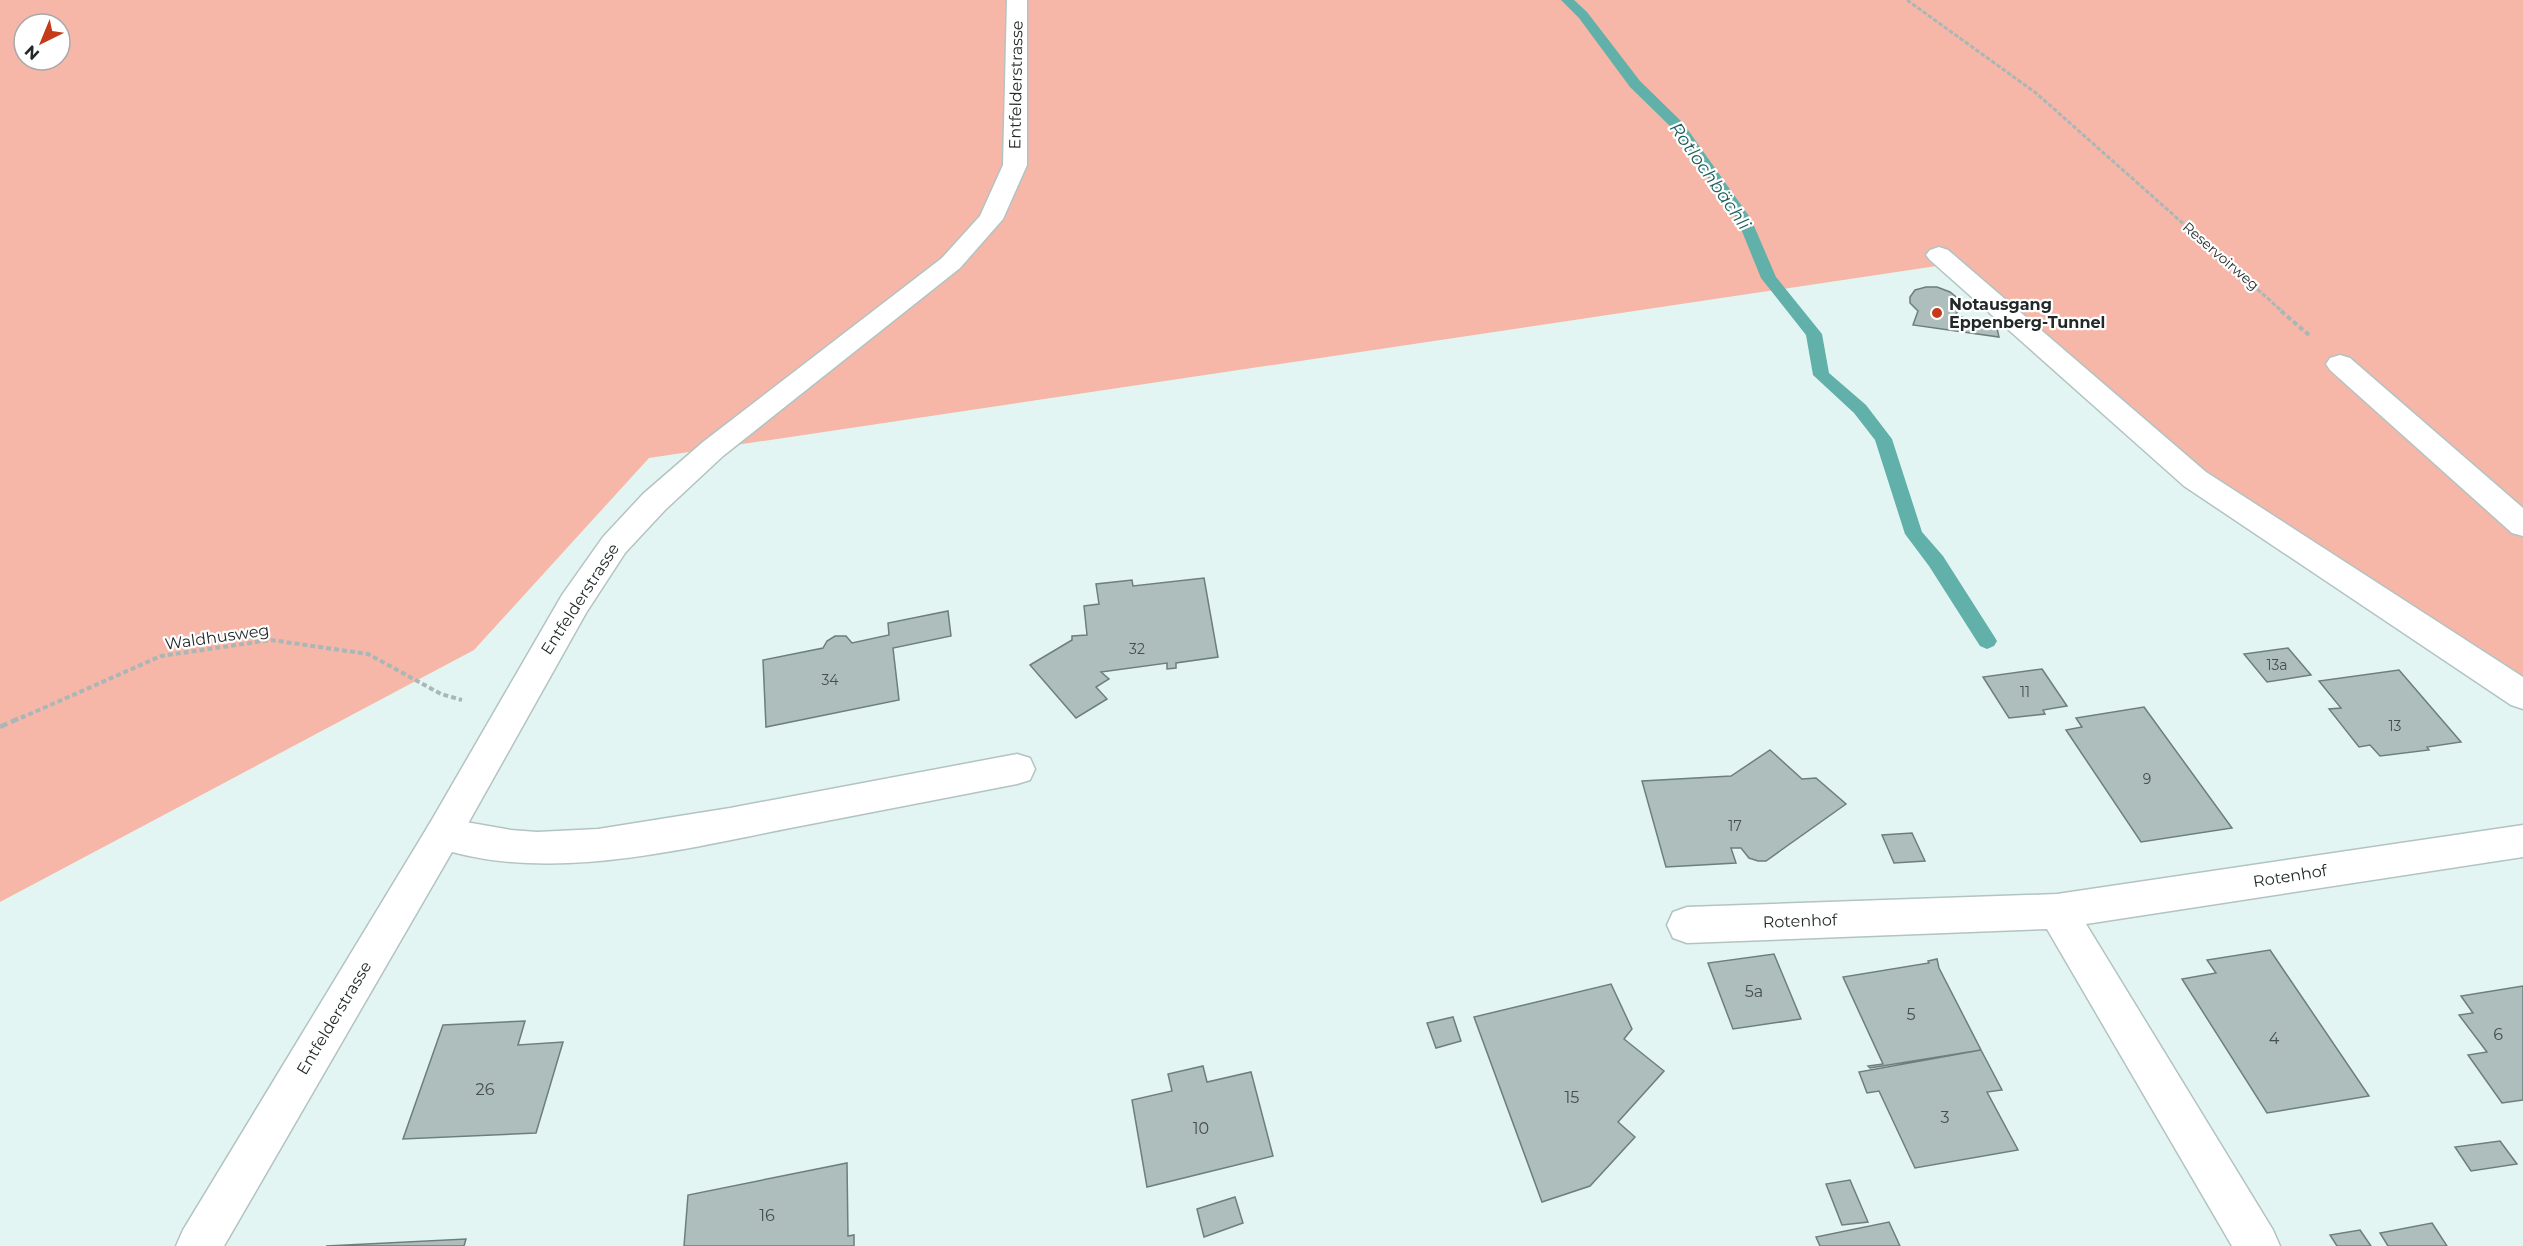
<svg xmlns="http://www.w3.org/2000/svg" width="2523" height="1246" viewBox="0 0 2523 1246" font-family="Montserrat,sans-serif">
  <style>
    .green { fill: #f6b7a8; fill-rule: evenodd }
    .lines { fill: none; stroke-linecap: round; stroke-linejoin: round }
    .stream { fill: #61b0a9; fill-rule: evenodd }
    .building { fill: #adbebc; stroke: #6e7e7d; stroke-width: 1.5 }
    .service-casing { stroke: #b2c3c2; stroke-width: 3 }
    .minor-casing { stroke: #b2c3c2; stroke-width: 3 }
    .tertiary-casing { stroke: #b2c3c2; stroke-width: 3 }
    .path-far2 { stroke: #a9b7b6; stroke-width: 3; stroke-dasharray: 4.5 2; stroke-linecap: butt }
    .path-far1 { stroke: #a9b7b6; stroke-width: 4; stroke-dasharray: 5 3; stroke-linecap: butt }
    .path { stroke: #a9b7b6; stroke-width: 4.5; stroke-dasharray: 8 4; stroke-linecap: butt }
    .service { fill: #fff; fill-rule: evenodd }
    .minor { fill: #fff; fill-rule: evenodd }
    .tertiary { fill: #fff; fill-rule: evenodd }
    .poi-dot { fill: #c53b1a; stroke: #fff; stroke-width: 2 }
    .labels { text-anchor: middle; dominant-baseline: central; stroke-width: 4.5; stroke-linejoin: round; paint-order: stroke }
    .far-street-label { font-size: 14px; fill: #232929; stroke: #fff }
    .number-label { font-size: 14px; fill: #464e4e }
    .street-label { font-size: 16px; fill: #232929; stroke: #fff }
    .poi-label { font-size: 16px; font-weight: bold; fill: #232929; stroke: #fff; text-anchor: start }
    .near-number-label { font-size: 16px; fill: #464e4e }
    .water-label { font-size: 18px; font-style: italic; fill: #1d5f5a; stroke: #fff }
  </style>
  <rect width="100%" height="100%" fill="#e3f5f3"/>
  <path class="green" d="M0,0H2523V682L2389,597L2202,468L1950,264L649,458L474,650L0,902ZM24,24H60V60H24Z"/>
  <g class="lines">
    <path class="stream" d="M1561,0H1574L1587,12L1640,81L1683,123L1751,219L1776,277L1822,334L1829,373L1866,405L1892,439L1922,532L1943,556L1994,636L1997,641L1994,646L1987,649L1980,646L1929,566L1905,534L1875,440L1854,413L1813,375L1806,335L1761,278L1737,219L1673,129L1630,87L1579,18Z"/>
  </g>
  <path class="building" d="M1926,287H1937L1950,292L1960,300V309L1955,315L1997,328L1999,337L1913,325L1918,311L1910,303V297L1915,290Z
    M1204,578L1218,657L1176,663V668L1167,669V663L1101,672L1109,679L1096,687L1107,699L1076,718L1030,665L1072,640V636L1087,635L1084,606L1099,604L1096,584L1132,580L1133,586Z
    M948,611L951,636L893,648L899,700L766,727L763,660L823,648L827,641L835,636H846L852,643L889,635L888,623Z
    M2288,648L2311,675L2267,682L2244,654Z
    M2042,669L2067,706L2043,710L2045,714L2009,718L1983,677Z
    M2399,670L2461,742L2427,747L2429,750L2380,756L2370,745L2359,747L2329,709L2341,708L2319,681Z
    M2144,707L2232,828L2141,842L2066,730L2082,727L2076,718Z
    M1770,750L1802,779L1816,778L1846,804L1766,861H1758L1749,858L1741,848H1731L1736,863L1666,867L1642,781L1731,776Z
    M1912,833L1925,861L1894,863L1882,835Z
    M2270,950L2369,1096L2267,1113L2182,979L2216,973L2207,960Z
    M1774,954L1801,1019L1733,1029L1708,963Z
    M1937,959L1939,968L1981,1050L1870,1068L1868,1066L1883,1064L1843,977L1929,963L1928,961Z
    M1611,984L1632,1029L1624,1039L1664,1071L1618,1122L1635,1137L1590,1186L1542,1202L1474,1017Z
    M2523,986V1100L2502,1103L2468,1055L2487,1052L2459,1015L2473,1013L2461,996Z
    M1453,1017L1461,1041L1436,1048L1427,1023Z
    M525,1021L518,1045L563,1042L536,1133L403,1139L443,1025Z
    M1981,1050L2002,1090L1987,1092L2018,1150L1915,1168L1879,1091L1867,1093L1859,1072Z
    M1203,1066L1207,1082L1251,1072L1273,1156L1147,1187L1132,1100L1172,1091L1168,1074Z
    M2500,1141L2517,1164L2471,1171L2455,1147Z
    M847,1163L848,1236L854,1235V1246H684L688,1195Z
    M1850,1180L1868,1222L1842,1225L1826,1184Z
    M1235,1197L1243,1223L1204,1237L1197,1209Z
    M1889,1222L1900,1246H1820L1816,1237Z
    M2432,1223L2447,1246H2388L2380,1233Z
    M2360,1230L2371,1246H2337L2330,1235Z
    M466,1239L464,1246H326Z"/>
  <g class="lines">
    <g class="service-casing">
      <path id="service" d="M1939,247L1948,250L2206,472L2523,677V709L2511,705L2184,486L1930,260L1926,255L1930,250Z
        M2340,355L2350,358L2523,508V536L2512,533L2330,370L2326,364L2330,358Z
        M1017,754L1030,758L1035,769L1030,780L1017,784C940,799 862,814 785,829C674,851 539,885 430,845L424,834L430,823L443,818L511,830L537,832L598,829L730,808Z"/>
    </g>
    <g class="minor-casing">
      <path id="minor" d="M2523,825V857L2086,924L2273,1230L2280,1246H2232L2047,929L1687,943L1673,938L1667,925L1673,912L1687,907L2057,894Z"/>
    </g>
    <g class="tertiary-casing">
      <path id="tertiary" d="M1007,0H1027V165L1003,219L960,268L723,456L665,510L625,553L586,613L456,845L224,1246H176L183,1230L430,823L562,595L603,537L643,494L703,442L942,258L980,216L1003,165Z"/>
    </g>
    <path class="path-far2" d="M1907,0L2036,93L2283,312"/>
    <path class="path-far1" d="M2281,311L2309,335
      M21,718L161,656L271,640L368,654L441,694L462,700"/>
    <path class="path" d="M0,727L24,716"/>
    <use href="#service" class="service"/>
    <use href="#minor" class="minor"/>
    <use href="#tertiary" class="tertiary"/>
  </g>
  <circle class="poi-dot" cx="1937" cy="313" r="6"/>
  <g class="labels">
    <g class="far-street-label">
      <text transform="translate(2221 256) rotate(41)">Reservoirweg</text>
    </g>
    <g class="number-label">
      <text x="1137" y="649">32</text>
      <text x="2277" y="665">13a</text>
      <text x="830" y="680">34</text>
      <text x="2025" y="692">11</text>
      <text x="2395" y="726">13</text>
      <text x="2147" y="779">9</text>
      <text x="1735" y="826">17</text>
    </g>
    <g class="street-label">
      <text transform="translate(1016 85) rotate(-89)">Entfelderstrasse</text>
      <text transform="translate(580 599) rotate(-57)">Entfelderstrasse</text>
      <text transform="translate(217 637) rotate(-8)">Waldhusweg</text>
      <text transform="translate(2290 876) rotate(-9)">Rotenhof</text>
      <text transform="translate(1800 921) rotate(-2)">Rotenhof</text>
      <text transform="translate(334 1018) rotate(-59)">Entfelderstrasse</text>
    </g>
    <g class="poi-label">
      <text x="1949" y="304">Notausgang<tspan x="1949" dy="18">Eppenberg-Tunnel</tspan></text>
    </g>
    <g class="near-number-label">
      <text x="1754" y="991">5a</text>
      <text x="1911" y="1014">5</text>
      <text x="2498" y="1034">6</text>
      <text x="2274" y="1038">4</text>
      <text x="485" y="1089">26</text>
      <text x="1572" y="1097">15</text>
      <text x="1945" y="1117">3</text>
      <text x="1201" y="1128">10</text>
      <text x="767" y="1215">16</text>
    </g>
    <g class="water-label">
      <text transform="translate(1710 176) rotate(55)">Rotlochbächli</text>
    </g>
  </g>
  <g transform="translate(42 42) rotate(223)"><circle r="28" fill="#ffffff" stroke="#a7a9a9" stroke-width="1.5"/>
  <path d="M0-4.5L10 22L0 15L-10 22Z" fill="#c53b1a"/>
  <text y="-9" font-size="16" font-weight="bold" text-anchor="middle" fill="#232929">N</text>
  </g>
</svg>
